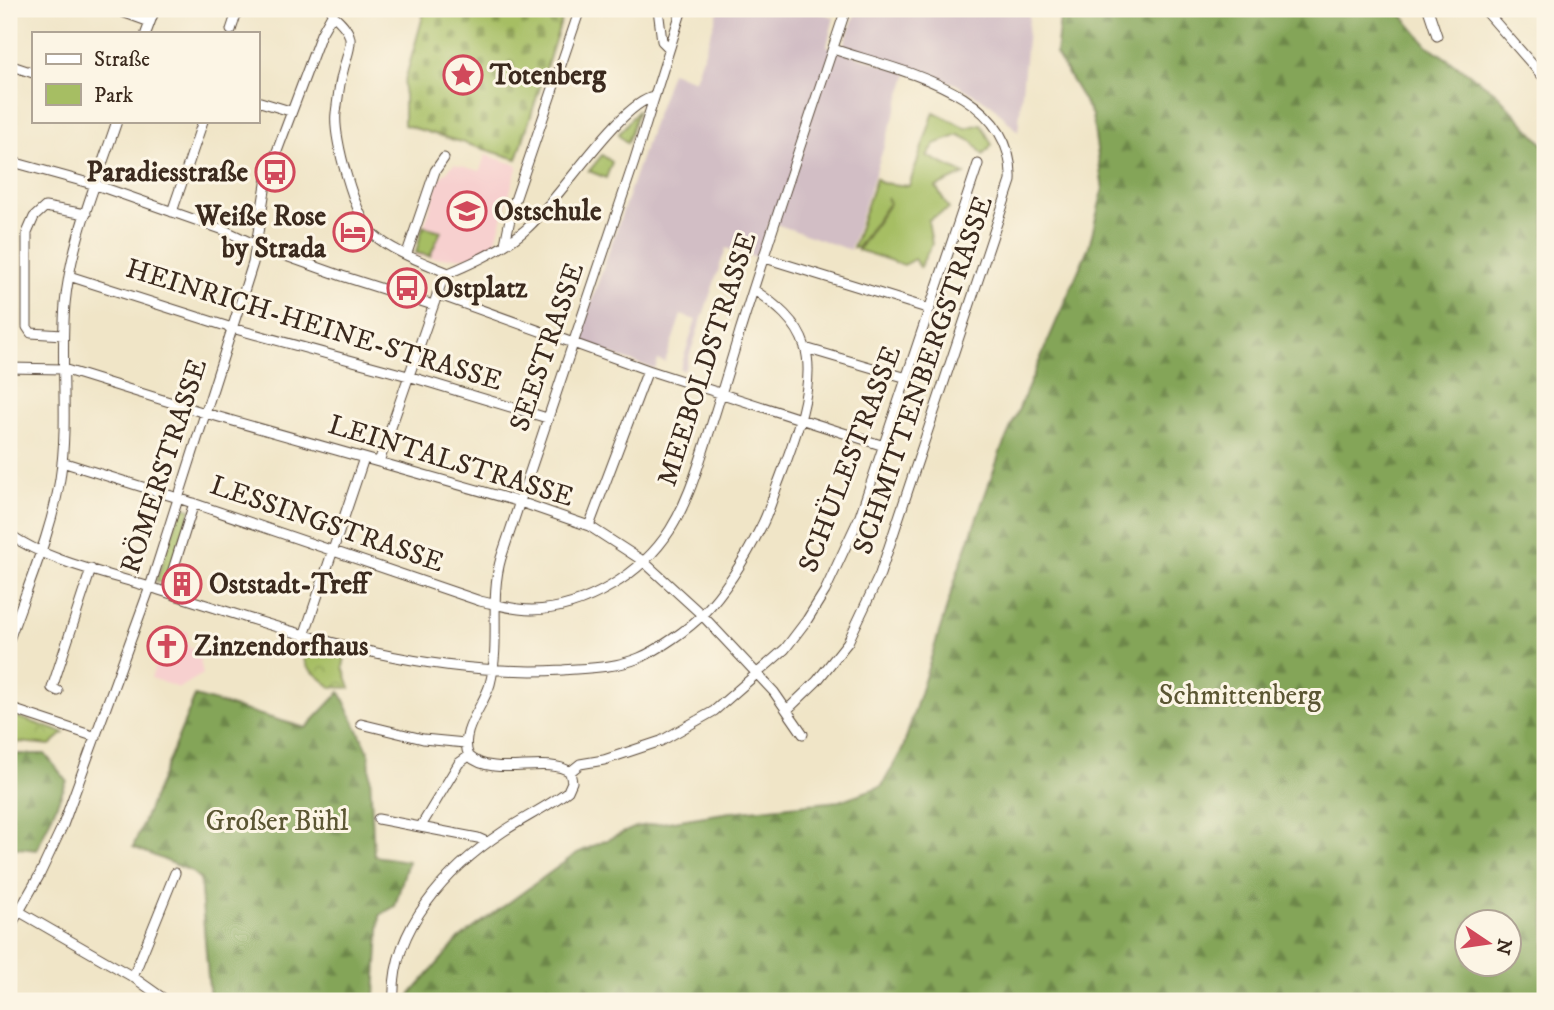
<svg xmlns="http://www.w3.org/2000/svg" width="1554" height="1010" viewBox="0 0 1554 1010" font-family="'IM FELL DW Pica',serif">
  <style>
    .built { fill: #f7d0cf }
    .industrial { fill: #d2bec5 }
    .green { fill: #a6be63; stroke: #707440; stroke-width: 2 }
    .forest { fill: url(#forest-firs); stroke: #60683c; stroke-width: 2; fill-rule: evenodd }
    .cemetery { fill: url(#cemetery-stones); stroke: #707440; stroke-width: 2 }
    .park { fill: url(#park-crowns); stroke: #707440; stroke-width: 2 }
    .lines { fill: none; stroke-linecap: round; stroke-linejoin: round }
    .minor-casing { stroke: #564637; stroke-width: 11 }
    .minor { stroke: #fff; stroke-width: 9 }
    .labels { text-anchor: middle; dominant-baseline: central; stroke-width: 6; stroke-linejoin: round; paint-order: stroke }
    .poi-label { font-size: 28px; font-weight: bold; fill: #3b2a1e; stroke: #fcf5e5; text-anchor: start }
    .street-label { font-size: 28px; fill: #3b2a1e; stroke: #fcf5e5 }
    .park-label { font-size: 28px; fill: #5b5633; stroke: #fcf5e5 }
  </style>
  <defs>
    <pattern id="forest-firs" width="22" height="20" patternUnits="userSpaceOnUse" patternTransform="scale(1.75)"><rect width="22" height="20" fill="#84a559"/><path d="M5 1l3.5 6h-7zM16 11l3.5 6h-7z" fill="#6d8749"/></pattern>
    <pattern id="cemetery-stones" width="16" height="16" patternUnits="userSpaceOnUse" patternTransform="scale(1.75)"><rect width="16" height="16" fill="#a6be63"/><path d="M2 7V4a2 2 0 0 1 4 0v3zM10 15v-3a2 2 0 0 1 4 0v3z" fill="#889b51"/></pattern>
    <pattern id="park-crowns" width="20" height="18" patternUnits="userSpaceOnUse" patternTransform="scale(1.75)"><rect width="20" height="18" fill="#a6be63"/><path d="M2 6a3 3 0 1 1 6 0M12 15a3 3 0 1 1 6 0" fill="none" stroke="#889b51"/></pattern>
  </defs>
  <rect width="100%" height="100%" fill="#fcf5e5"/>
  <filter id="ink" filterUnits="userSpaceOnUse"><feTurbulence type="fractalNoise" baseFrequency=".0143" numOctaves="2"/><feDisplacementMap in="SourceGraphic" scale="14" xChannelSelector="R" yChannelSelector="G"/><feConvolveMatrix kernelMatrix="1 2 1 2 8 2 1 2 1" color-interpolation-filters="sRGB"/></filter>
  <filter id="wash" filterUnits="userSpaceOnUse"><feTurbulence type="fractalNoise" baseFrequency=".00686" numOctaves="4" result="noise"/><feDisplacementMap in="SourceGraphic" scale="28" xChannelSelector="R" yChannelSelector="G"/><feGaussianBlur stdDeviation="1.57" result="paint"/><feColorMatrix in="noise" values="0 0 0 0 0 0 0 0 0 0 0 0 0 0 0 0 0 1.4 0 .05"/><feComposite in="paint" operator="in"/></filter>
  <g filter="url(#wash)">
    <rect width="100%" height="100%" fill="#f0e5c7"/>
    <path class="built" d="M485,155L518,165L495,243L473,257L435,258L415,256L439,179L454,164L480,171Z
      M181,630L188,632L185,641L188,643V647L198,651L203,674L179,688L151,678L156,663L164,666L180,657L183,647L176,644Z"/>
    <path class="industrial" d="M719,9H810L834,17L827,46L908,73L850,250L770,222L757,258L726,248L684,371L680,369L696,320L681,315L665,362L658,360L655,369L577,343L671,72L695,80Z
      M857,9H1030L1018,132L992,105L956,84L843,47Z"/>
    <path class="green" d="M638,110L627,143L618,135Z
      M934,112L966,128L981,124L992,145L983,155L973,142L959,135L935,144L927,156L965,174L936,187L949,209L928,220L932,244L920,267L914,259L904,265L858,250L890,203L887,197L889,203L857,248H853L876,178L882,183L909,186Z
      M602,155L612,162L606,178L589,171Z
      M182,506L191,509L166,584L156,581Z"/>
    <path class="forest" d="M1061,9H1397L1427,45L1494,91L1545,146V1001H407L410,995L460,938L577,853L636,827L730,812L839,801L882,786L903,748L958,571L1001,450L1089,246L1103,190L1092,115L1056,54ZM1466,922H1508V964H1466Z
      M340,692L369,753L374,856L408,861L395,906L380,915L375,996L361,1001H210L200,879L191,871L133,847L195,696L306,728Z
      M17,754H45L67,781L37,850L9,847V767Z"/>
    <path class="cemetery" d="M425,9H565L517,159L404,125V84Z"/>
    <path class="park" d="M423,226L441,231L430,256L416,253Z
      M305,641L346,652L343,667L350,688L331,687L307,667L303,657Z
      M9,714L64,733L50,745L18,742L9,756Z"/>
  </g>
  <g filter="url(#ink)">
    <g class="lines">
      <g class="minor-casing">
        <path id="minor" d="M114,9L150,22
          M658,9L662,41L669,48
          M1428,9L1437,36
          M1484,9L1545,79
          M332,14C339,20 349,29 350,39C351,49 345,61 343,71C339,84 338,99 336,113C333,138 355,216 373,234C391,251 425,263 448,273
          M9,19L13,9
          M231,30L238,9
          M146,33L155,9
          M9,65L33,73
          M257,101L290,111
          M9,161L96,185L224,230L258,246L342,276L433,305
          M172,212L203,121
          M505,244L512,209L580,9
          M407,253L435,171L444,158
          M765,258L930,309
          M69,276L232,328L408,376L547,418
          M437,294L648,370L884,446
          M63,335L31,333L27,327V233L34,217L45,207L86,214
          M805,348L907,378
          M9,368L63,369L205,413L520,502L589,526L643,561L702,615L774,692L803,734
          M62,462L178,498L480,601C498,605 515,610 532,610C585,609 642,574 670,530C687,503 696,473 706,442C718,405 729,368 740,331C774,223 810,116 846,9
          M379,462L444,275C471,264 502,250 524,231C557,204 619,103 654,97
          M589,526L648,370
          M9,534C50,563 111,574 159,590C292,632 420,678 563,670C588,668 615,668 639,658C658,650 689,629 703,614C726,590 746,557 761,527C768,514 772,500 777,486C791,449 817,386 805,347C797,321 775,304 754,290
          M166,592L194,503
          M304,636L364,458
          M9,640C27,587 51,535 60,479C69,421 60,362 65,304C71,241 97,181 117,121
          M58,691L52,688L91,569
          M9,708L96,737
          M787,710L817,681L848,642L880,574L1011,181C1015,90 898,71 833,49
          M361,724L423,739L465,743
          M570,772C547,755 494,779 469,756C458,732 484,706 490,684C501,642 489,599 501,558L634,162L682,9
          M570,772L580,764L604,760L661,741L714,711L785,649L807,620L825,591L860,516L978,164
          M378,819L478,838L487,842
          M421,826L459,763L469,756
          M20,912L133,977L167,1001
          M9,929L39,876L63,825L150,587L253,263L267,178L321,34L335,9
          M133,977L175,873
          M394,1001C390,929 448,868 504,831C525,817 549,806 568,791L572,782L570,772"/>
      </g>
      <use href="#minor" class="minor"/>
    </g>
  </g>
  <defs>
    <g id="sight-ring" transform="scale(2.0125)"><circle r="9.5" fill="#fcf5e5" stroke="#d1495b" stroke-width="1.5"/><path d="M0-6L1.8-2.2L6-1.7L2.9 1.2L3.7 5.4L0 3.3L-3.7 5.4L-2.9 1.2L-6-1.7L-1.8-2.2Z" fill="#d1495b"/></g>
    <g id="bus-ring" transform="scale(2.0125)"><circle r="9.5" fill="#fcf5e5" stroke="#d1495b" stroke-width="1.5"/><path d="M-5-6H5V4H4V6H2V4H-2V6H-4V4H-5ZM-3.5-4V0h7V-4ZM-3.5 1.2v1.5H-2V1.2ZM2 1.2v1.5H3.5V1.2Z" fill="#d1495b"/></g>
    <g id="school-ring" transform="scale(2.0125)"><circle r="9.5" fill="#fcf5e5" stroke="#d1495b" stroke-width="1.5"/><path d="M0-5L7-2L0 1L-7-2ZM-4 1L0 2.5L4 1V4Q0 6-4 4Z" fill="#d1495b"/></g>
    <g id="hotel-ring" transform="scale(2.0125)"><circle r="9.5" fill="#fcf5e5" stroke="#d1495b" stroke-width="1.5"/><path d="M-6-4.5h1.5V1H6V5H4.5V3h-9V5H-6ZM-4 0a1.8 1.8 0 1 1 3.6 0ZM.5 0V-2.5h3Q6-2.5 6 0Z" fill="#d1495b"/></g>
    <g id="building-ring" transform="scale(2.0125)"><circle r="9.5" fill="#fcf5e5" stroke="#d1495b" stroke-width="1.5"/><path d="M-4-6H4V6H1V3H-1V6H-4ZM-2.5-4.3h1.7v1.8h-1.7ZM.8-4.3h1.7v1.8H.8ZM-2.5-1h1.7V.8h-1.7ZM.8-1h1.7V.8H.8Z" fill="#d1495b"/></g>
    <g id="church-ring" transform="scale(2.0125)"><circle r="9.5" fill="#fcf5e5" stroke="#d1495b" stroke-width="1.5"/><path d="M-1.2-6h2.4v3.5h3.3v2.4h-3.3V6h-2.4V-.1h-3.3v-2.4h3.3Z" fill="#d1495b"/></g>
  </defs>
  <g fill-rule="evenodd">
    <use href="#sight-ring" x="463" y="75"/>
    <use href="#bus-ring" x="275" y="172"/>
    <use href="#school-ring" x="467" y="211"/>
    <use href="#hotel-ring" x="353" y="232"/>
    <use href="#bus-ring" x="407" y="288"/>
    <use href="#building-ring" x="182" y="584"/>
    <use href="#church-ring" x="167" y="646"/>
  </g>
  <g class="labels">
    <g class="poi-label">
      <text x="490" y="75">Totenberg</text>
      <text x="248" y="172" text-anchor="end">Paradiesstraße</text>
      <text x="494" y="211">Ostschule</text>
      <text x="326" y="216" text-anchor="end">Weiße Rose<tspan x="326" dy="32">by Strada</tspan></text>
      <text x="434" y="288">Ostplatz</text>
      <text x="209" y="584">Oststadt-Treff</text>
      <text x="194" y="646">Zinzendorfhaus</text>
    </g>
    <g class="street-label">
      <text transform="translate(314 325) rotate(17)">HEINRICH-HEINE-STRASSE</text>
      <text transform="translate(547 347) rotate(-71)">SEESTRASSE</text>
      <text transform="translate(707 359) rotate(-72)">MEEBOLDSTRASSE</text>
      <text transform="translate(923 375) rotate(-71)">SCHMITTENBERGSTRASSE</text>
      <text transform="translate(850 459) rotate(-69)">SCHÜLESTRASSE</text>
      <text transform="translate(451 461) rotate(17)">LEINTALSTRASSE</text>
      <text transform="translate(164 466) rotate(-72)">RÖMERSTRASSE</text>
      <text transform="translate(327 524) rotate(19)">LESSINGSTRASSE</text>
    </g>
    <g class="park-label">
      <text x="1240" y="695">Schmittenberg</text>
      <text x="277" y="821">Großer Bühl</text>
    </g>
  </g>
  <rect width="1554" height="1010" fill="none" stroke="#fcf5e5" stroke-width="35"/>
  <rect x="32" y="32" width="228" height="91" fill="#fcf5e5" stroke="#afa495" stroke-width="2"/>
  <rect x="46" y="54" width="35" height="10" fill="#ffffff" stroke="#afa495" stroke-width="2"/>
  <text x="94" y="66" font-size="21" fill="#3b2a1e">Straße</text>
  <rect x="46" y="84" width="35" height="21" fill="#a6be63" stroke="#afa495" stroke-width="2"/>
  <text x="94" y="102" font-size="21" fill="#3b2a1e">Park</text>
  <g transform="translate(1488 943) rotate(103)"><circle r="33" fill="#fcf5e5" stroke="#afa495" stroke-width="2"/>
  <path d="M0-5L12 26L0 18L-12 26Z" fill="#d1495b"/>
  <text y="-10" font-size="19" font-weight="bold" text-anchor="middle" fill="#3b2a1e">N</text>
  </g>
</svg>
